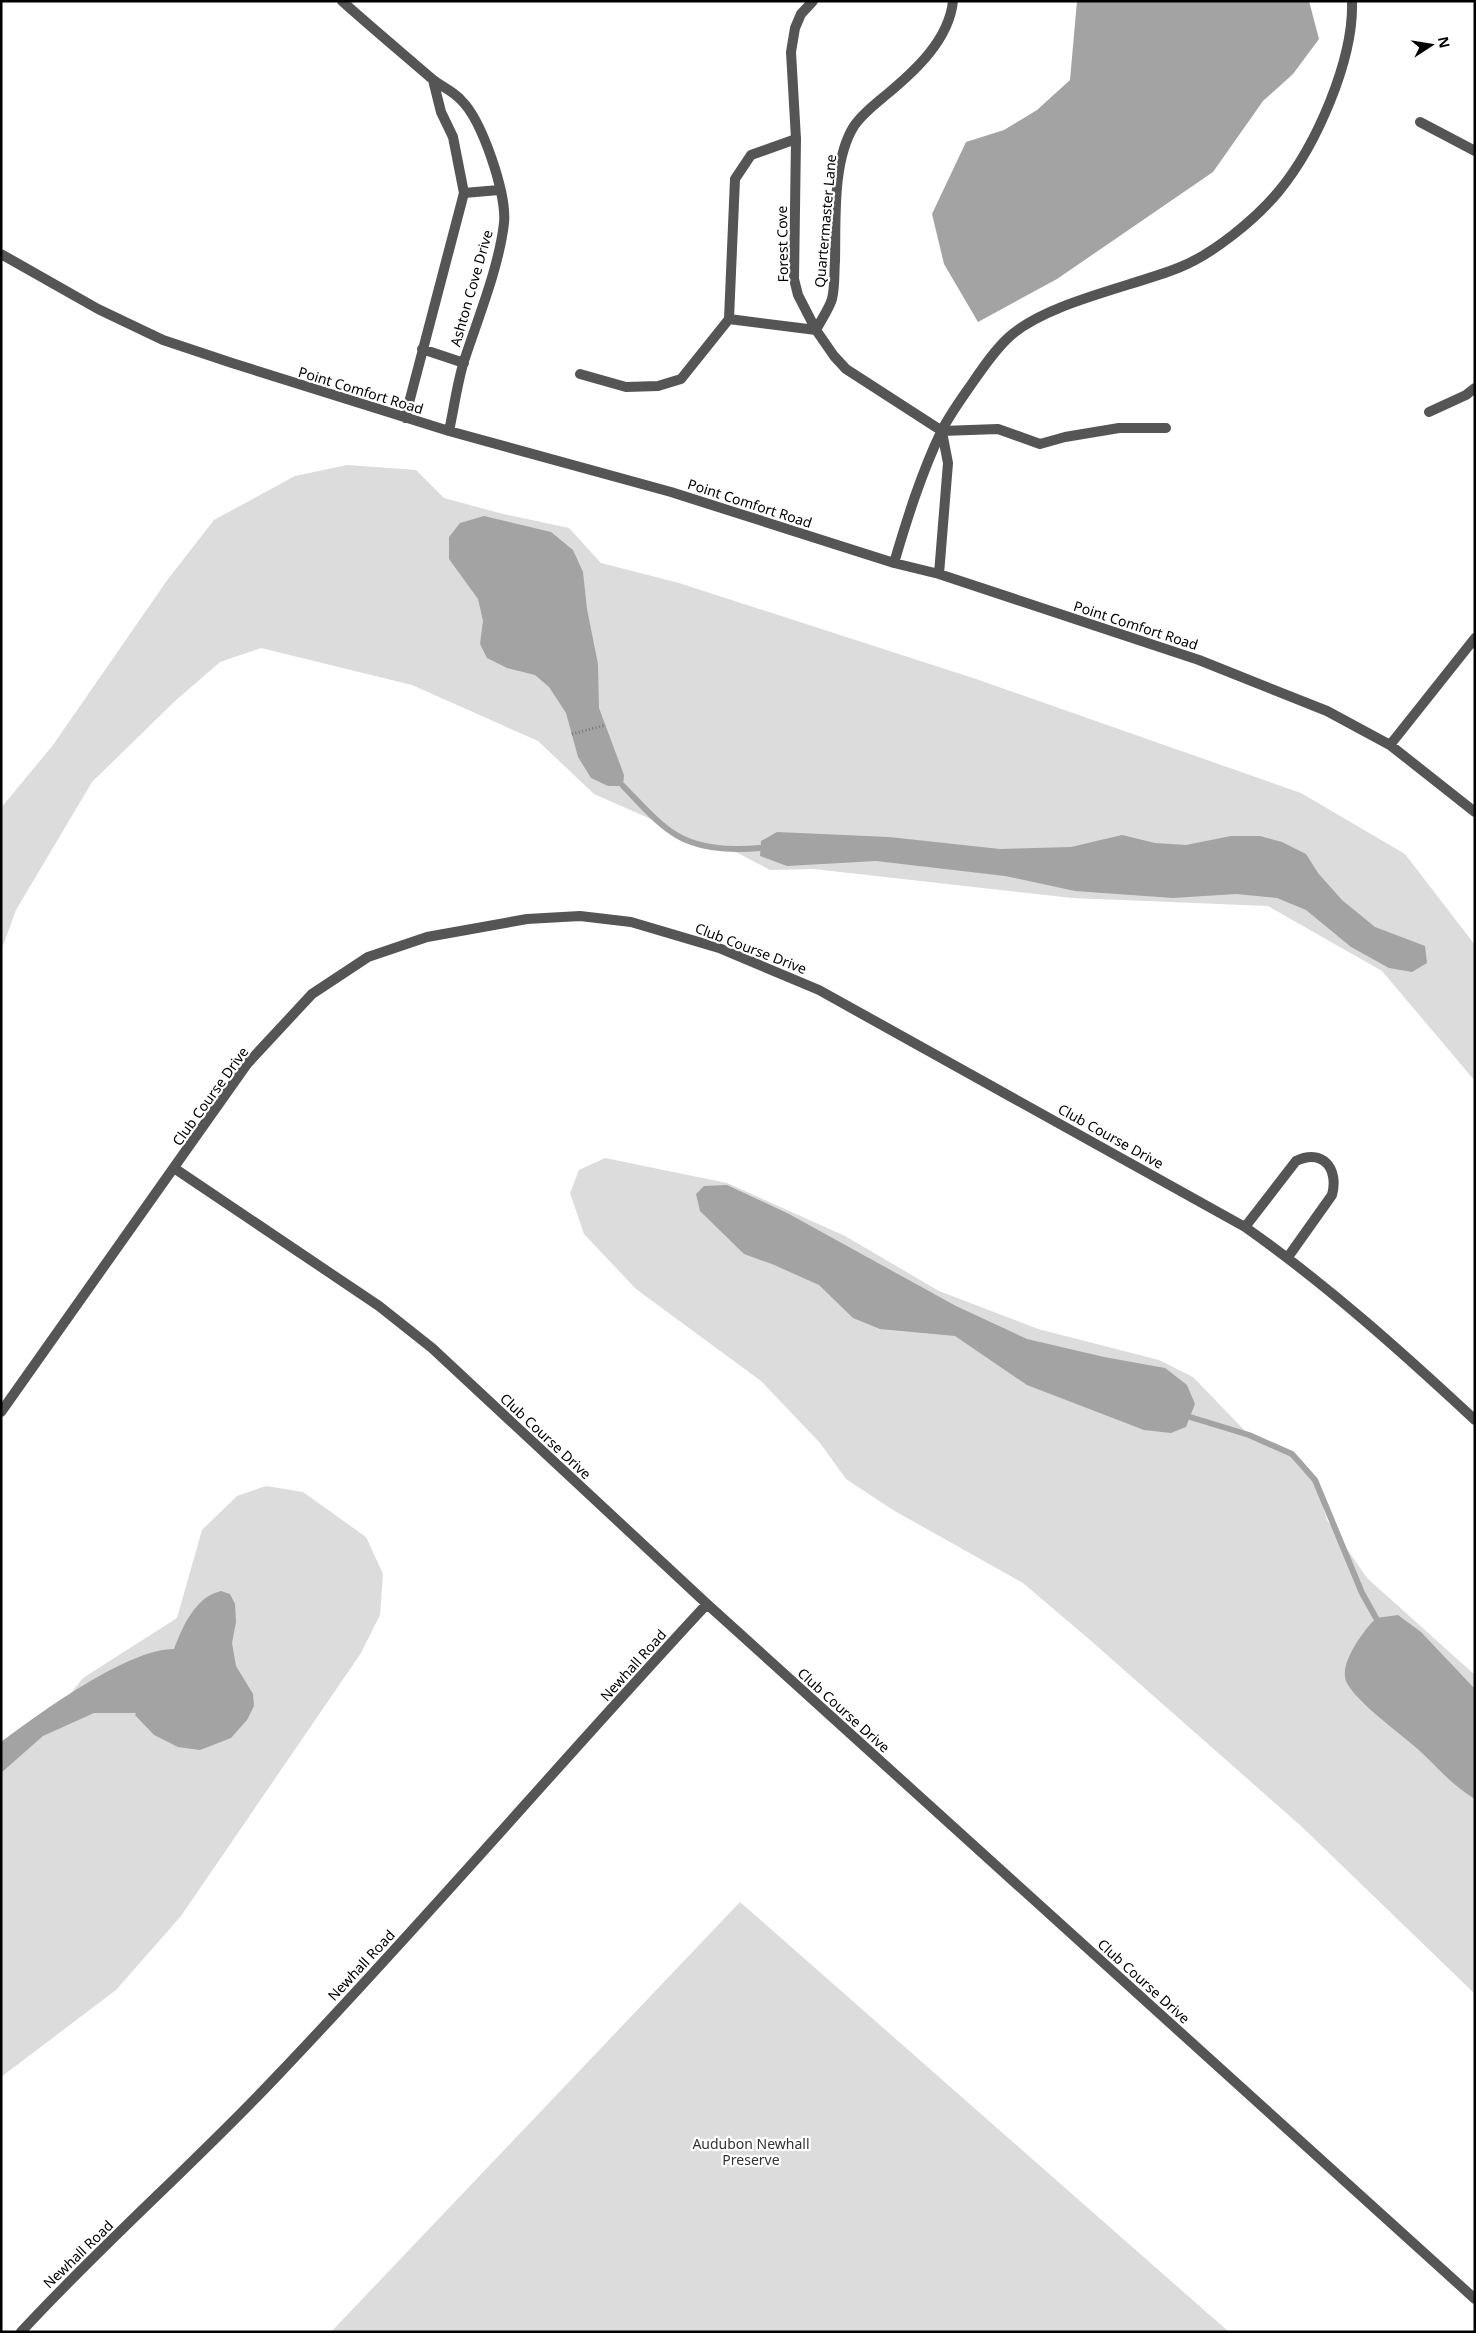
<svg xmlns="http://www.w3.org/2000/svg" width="1476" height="2333" viewBox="0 0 1476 2333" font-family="'Noto Sans',sans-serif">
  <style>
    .green { fill: #dcdcdc }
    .water { fill: #a3a3a3 }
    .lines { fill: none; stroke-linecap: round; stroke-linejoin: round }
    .stream { stroke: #a3a3a3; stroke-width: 6 }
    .path { stroke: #777; stroke-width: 3; stroke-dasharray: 1 2.5; stroke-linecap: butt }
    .lane { stroke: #555; stroke-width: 10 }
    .street { stroke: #555; stroke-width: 10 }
    .labels { text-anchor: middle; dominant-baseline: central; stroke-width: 4.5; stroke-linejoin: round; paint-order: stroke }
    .street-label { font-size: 14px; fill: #000; stroke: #fff }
    .park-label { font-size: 14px; fill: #333; stroke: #fff }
  </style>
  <rect width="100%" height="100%" fill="#fff"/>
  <path class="green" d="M347,465L416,470L444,498L503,514L569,528L601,563L679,583L976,679L1301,793L1405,854L1475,945V1081L1382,971L1268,906L1072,898L814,869L770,870L732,850L691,842L662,824L594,794L538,741L412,685L261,648L220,662L174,702L92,782L16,910L1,951V808L53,745L168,579L214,520L295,476Z
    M605,1158L727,1183L845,1236L939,1291L1038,1329L1159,1360L1193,1377L1249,1435L1292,1454L1315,1480L1327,1520L1367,1578L1475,1675V1994L1301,1826L1090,1640L1023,1583L893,1510L846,1479L820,1443L761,1381L636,1289L584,1234L570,1193L579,1170Z
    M266,1486L303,1492L366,1537L383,1574L380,1615L361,1653L181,1916L116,1990L1,2077V1751L53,1715L83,1678L177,1618L202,1530L237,1496Z
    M740,1902L1229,2332H331Z"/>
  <path class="water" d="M1077,1H1309L1319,39L1293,74L1263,101L1213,172L1057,279L978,322L944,264L932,214L966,142L1004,130L1037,110L1070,80Z
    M484,516L551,532L573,550L583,572L587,609L598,664L599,708L624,775L623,786H608L591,778L578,757L566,713L549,687L535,675L507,668L487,658L480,644L483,621L478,599L449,559V537L460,523Z
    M777,832L889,837L1000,849L1071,847L1122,835L1155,843L1186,845L1231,836H1260L1282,842L1306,854L1318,873L1342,900L1375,927L1425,946L1427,963L1412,972L1389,968L1351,947L1306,910L1277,898L1236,894L1173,898L1075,891L1005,876L876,861L787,866L760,856L761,841Z
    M727,1185L789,1214L956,1306L1027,1339L1104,1357L1165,1368L1187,1385L1195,1404L1186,1427L1171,1433L1144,1430L1027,1385L955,1336L880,1329L853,1318L819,1285L772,1264L744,1254L700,1211L696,1194L704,1186Z
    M221,1591L230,1594L235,1604L236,1622L232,1643L236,1666L253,1694L254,1706L247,1720L231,1738L200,1750L178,1747L154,1735L135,1715L136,1713H94L43,1736L1,1773V1742C40,1713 127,1649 174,1649C183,1626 195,1597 221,1591Z
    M1398,1615L1421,1632L1475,1689V1799C1452,1785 1440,1770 1421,1752C1402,1734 1356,1703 1346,1681C1339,1663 1364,1630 1376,1618Z"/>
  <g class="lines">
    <path class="stream" d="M623,786C643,806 664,833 691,842C713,850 738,850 760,848
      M1190,1417L1249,1435L1292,1454L1315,1480L1362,1593L1376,1618"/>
    <path class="path" d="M572,734L606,725"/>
    <path class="lane" d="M1420,122L1475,151
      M729,319L735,179L751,155L796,139
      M580,374L626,387L658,386L681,379L729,319L816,330
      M942,431L998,429L1040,444L1065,437L1119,428H1166"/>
    <path class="street" d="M342,1C371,27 401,52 431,78C440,86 453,91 461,100C482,120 507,194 504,223C499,267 478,318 464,361C457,384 454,408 449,431
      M813,1L801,14L795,28L791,52L796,139L794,279L798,295L816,330L834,356L846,369L942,431
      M464,193L499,190
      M1,254L98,309L163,340L232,363L449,431L671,492L894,563L939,574L1199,660L1327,711L1390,745L1475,812
      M816,330C821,320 829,309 832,299C835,287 834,273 835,261C836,221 832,161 854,126C862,114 875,104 886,95C915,71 949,40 953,1
      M422,349L464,363
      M1429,412L1466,395L1475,388
      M405,418L464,193L453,137L441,112L433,80
      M894,563C907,519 921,474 941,432C950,414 962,398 973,382C984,366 995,350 1009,337C1046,303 1130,287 1178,268C1212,255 1256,219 1279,191C1316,146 1354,60 1352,1
      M939,574L948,463L942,432
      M1390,745L1475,638
      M174,1168L379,1306L432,1348L707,1604L1475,2299
      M1245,1227L1296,1161C1323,1148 1339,1169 1332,1195L1288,1257
      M1,1412L247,1064L312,994L368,957L427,937L527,919L580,916L631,922L719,948L819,990L1245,1227C1326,1284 1402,1352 1475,1420
      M21,2332C103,2243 194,2164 277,2076C424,1922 562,1760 707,1604"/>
  </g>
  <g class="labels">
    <g class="street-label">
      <text transform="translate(825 221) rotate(-85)">Quartermaster Lane</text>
      <text transform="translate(782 244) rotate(-91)">Forest Cove</text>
      <text transform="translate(471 288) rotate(-74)">Ashton Cove Drive</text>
      <text transform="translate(361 390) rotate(17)">Point Comfort Road</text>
      <text transform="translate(750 503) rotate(18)">Point Comfort Road</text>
      <text transform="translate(1136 625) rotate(18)">Point Comfort Road</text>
      <text transform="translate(751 948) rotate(21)">Club Course Drive</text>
      <text transform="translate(210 1096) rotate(-54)">Club Course Drive</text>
      <text transform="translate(1111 1136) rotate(29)">Club Course Drive</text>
      <text transform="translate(546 1436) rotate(43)">Club Course Drive</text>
      <text transform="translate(633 1665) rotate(-48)">Newhall Road</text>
      <text transform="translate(844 1710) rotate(42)">Club Course Drive</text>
      <text transform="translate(361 1965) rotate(-47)">Newhall Road</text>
      <text transform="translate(1144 1981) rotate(42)">Club Course Drive</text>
      <text transform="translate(78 2254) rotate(-44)">Newhall Road</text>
    </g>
    <g class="park-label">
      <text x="751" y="2143">Audubon Newhall<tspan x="751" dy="16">Preserve</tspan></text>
    </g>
  </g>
  <rect width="1476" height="2333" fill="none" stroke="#000000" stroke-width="5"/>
  <g transform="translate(1431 45) rotate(78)" stroke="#ffffff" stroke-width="4" paint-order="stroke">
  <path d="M0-4L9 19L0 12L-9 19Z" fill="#000000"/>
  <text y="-8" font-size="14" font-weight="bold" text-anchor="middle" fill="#000000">N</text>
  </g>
</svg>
